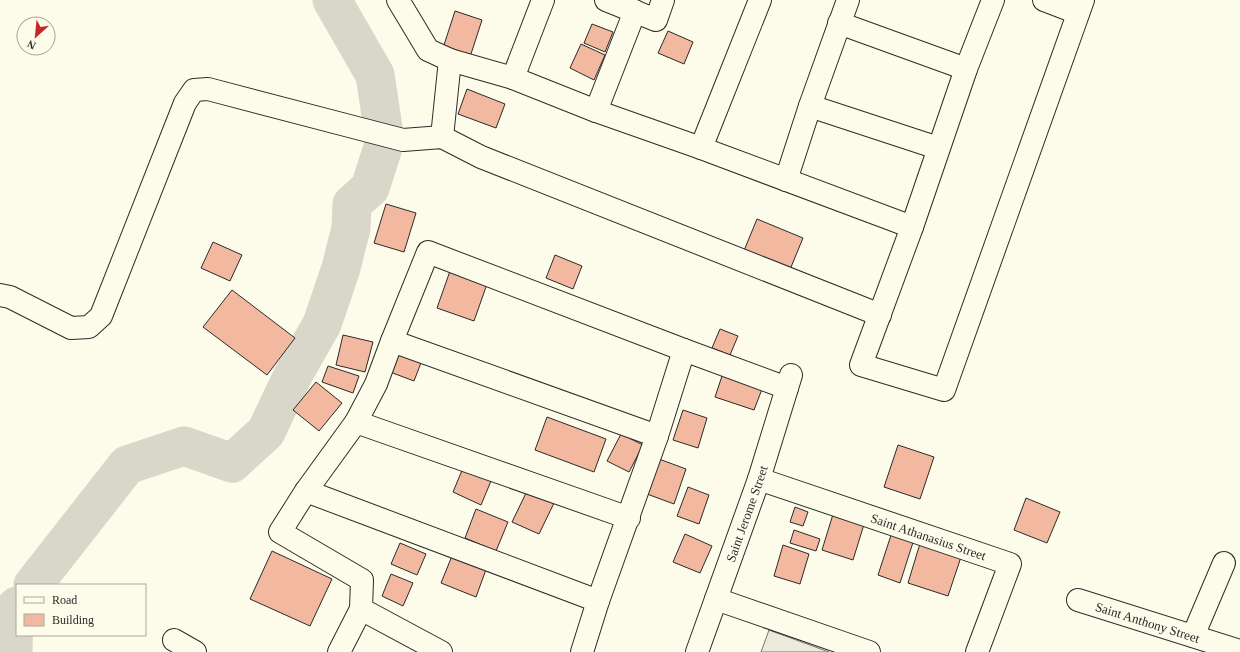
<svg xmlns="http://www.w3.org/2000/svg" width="1240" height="652" viewBox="0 0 1240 652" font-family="'Times New Roman',serif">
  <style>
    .green { fill: #ecebdb; stroke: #74746e }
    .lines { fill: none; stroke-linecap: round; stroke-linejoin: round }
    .river { stroke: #d8d7c9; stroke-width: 39 }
    .building { fill: #f2b8a0; stroke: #2b2b2b }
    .minor-casing { stroke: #2b2b2b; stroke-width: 24 }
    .minor { stroke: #fdfbea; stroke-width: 22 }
    .labels { text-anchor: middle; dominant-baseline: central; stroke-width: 3; stroke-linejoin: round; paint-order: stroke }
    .street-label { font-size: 13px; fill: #2b2b2b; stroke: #fdfbea }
  </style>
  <rect width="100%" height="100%" fill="#fdfbea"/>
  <path class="green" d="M769,630L829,652H761Z"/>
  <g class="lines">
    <path class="river" d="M33,585L127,465L184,446L232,463L266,432L292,377L322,324L341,268L351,228L352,204L370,188L385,141L375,75L332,0
      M13,652L14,609L17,606"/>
  </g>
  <path class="building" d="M455,11L482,20L470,57L443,48Z
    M592,24L613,32L605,52L584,43Z
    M668,31L693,42L684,64L658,53Z
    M581,44L605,55L594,80L570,68Z
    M467,89L505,104L496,128L458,114Z
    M386,204L416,213L404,252L374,243Z
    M757,219L803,238L789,272L743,253Z
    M213,242L242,255L230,281L201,268Z
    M555,255L582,266L573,289L546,278Z
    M450,271L487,284L474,321L437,308Z
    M232,290L295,338L267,375L203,327Z
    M720,329L738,336L730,355L712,348Z
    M343,335L373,342L365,372L336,365Z
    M400,346L424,355L414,381L390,372Z
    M328,366L359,376L353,393L322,382Z
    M724,370L764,384L754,410L715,397Z
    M316,382L342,403L319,431L293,410Z
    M683,410L707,418L698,448L673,440Z
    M547,417L606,439L594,472L535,450Z
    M621,434L643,445L629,472L607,461Z
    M898,445L934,457L920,499L884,487Z
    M659,459L686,469L674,504L647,494Z
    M463,468L491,481L481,505L453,492Z
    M688,487L709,495L699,524L677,516Z
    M527,491L554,503L539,534L512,522Z
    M1026,498L1060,512L1047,543L1014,530Z
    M795,507L808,512L803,526L790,522Z
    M476,509L508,522L496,551L465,538Z
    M834,511L865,521L853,560L822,550Z
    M894,526L916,533L900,583L878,575Z
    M794,530L820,539L816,551L790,543Z
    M685,534L712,546L700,573L673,562Z
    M922,537L963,551L948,596L908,583Z
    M400,543L426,554L417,575L391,564Z
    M783,545L809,554L800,584L774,576Z
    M272,551L332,579L310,626L250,599Z
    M454,551L488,564L476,597L441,583Z
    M391,574L413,583L403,606L382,596Z"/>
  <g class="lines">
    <g class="minor-casing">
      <g id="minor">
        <path d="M398,0L428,50L450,60L513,78L596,111L701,148L912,227"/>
        <path d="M606,0L656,20L663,0"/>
        <path d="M993,0L966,69L912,227L861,365L944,390L1083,0"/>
        <path d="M1044,0L1078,13"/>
        <path d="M839,23L966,69"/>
        <path d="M513,78L543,0"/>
        <path d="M810,106L938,148"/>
        <path d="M596,111L635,11"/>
        <path d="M442,137L450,60"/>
        <path d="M701,148L760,0"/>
        <path d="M786,180L810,106L848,0"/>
        <path d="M0,295L10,297L71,328L89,327L101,316L185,103L194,90L208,89L403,140L442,137L481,157L880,315"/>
        <path d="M392,341L657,436"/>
        <path d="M356,422L629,518"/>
        <path id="s1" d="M759,479L1010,564L977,652"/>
        <path d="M306,491L598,601"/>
        <path d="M716,599L869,652"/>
        <path id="s2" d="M1078,600L1240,651"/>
        <path d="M361,609L441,652"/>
        <path d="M1193,636L1224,563"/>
        <path d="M174,640L195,652"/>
        <path d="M339,652L361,609L362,580L280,532L306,491L356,422L376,384L392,341L428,252L684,350L787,388"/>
        <path d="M582,652L598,601L657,436L684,350"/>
        <path id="s3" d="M697,652L759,479L791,375"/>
      </g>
    </g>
    <use href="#minor" class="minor"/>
  </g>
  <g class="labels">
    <g class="street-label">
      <text stroke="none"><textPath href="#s3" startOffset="147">Saint Jerome Street</textPath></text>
      <text stroke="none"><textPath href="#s1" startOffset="179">Saint Athanasius Street</textPath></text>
      <text stroke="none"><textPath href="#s2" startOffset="73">Saint Anthony Street</textPath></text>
    </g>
  </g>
  <rect x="16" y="584" width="130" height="52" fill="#fdfbea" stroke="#a9a89e"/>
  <rect x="24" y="597" width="20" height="6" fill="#fdfbea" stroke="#a9a89e"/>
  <text x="52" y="604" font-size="12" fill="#2b2b2b">Road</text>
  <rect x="24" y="614" width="20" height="12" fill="#f2b8a0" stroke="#a9a89e"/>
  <text x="52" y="624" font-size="12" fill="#2b2b2b">Building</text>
  <g transform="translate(36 36) rotate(207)"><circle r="19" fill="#fdfbea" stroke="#a9a89e"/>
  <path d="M0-3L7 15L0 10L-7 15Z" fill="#c62828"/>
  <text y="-6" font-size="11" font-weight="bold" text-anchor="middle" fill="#2b2b2b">N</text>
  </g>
</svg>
